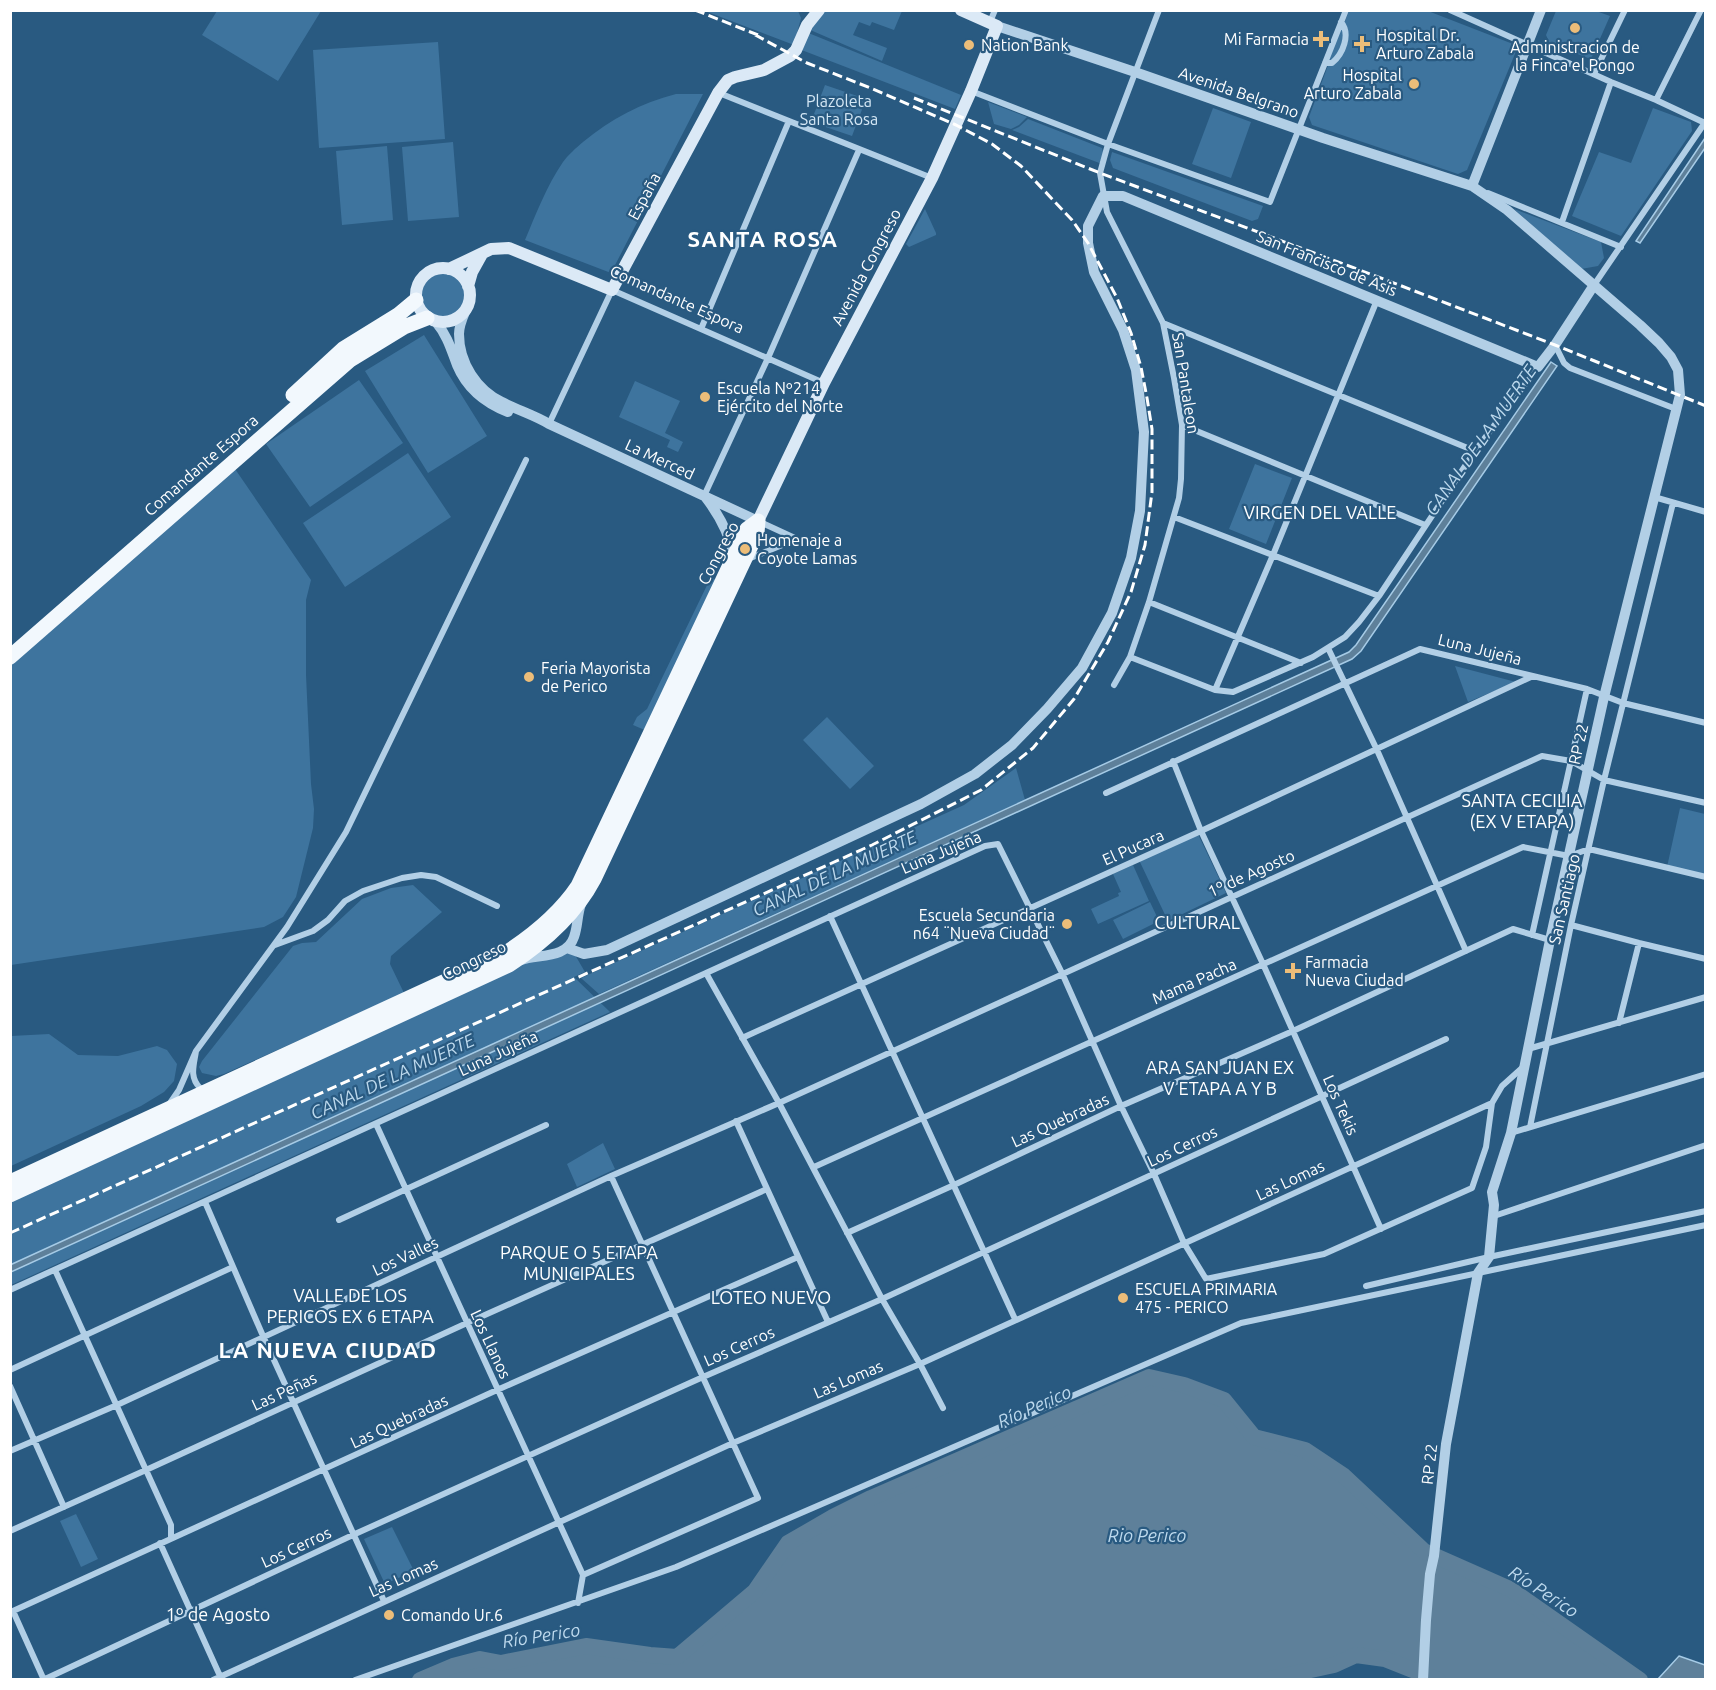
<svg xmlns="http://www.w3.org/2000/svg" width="1716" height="1690" viewBox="0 0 1716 1690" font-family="Ubuntu,sans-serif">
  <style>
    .green { fill: #3e749e }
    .water { fill: #5e809a; stroke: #a6cbe6; stroke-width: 1.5 }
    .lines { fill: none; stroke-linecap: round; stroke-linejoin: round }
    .river { stroke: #5e809a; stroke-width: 16 }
    .minor { stroke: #b2cfe6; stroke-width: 6 }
    .tertiary { stroke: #b2cfe6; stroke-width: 10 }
    .secondary { stroke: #dbe9f6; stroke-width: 12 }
    .primary { stroke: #f2f8fd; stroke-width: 15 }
    .rail { stroke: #fff; stroke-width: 3; stroke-dasharray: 10 4.5; stroke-linecap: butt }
    .poi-dot { fill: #ecbd79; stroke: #295a81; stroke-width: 2 }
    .labels { text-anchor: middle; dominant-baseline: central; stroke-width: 4.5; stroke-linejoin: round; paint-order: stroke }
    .poi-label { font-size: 16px; fill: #fff; stroke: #295a81; text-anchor: start }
    .street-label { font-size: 16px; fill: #fff; stroke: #295a81 }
    .park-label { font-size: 16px; fill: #d4e7f5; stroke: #295a81 }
    .water-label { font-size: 18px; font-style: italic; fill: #bdd9ed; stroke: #295a81 }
    .neighbourhood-label { font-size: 18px; fill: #fff; stroke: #295a81 }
    .district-label { font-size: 22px; font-weight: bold; letter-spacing: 1.5px; fill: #fff; stroke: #295a81 }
  </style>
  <rect width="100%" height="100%" fill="#295a81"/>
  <path class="green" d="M217,11V10L321,11L278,81L202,35Z
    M705,11H798L801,18L794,45Z
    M822,11H902L894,30L872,22L870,26L859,22L853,35L887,48L882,61L808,29Z
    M1349,11H1428L1513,44L1517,49L1467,170L1458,174L1312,125L1309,117L1330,60L1327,59L1339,26L1342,29Z
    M1556,11H1596L1610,16L1591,59L1550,44L1546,35Z
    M806,32L961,95L955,109L799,49Z
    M438,42L445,139L319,148L313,50Z
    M825,85L866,99L852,136L811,122Z
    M676,94H703L611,273L525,240C536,214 547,185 563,162C568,155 576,148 583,142C611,119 641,103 676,94Z
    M988,102L1027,117L1019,125L1011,129L994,124Z
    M1213,108L1251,122L1231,178L1192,164Z
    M1653,108L1691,122L1692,131L1621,236L1572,216L1599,152L1631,163Z
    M1028,119L1102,148L1105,160L1102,164L1012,130L1019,127Z
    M453,142L459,217L408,221L402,147Z
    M387,146L393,220L342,225L336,151Z
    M1112,152L1263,206L1258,219L1252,221L1113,168L1110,160Z
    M925,209L936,233V235L909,247L906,244Z
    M1514,209L1601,242L1604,258L1598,266L1581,269Z
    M420 296a23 23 0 1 1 46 0a23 23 0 1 1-46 0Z
    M424,335L487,436L428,473L365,371Z
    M359,380L403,443L310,507L266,444Z
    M635,381L680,401L665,433L683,442L678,452L667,447L670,440L619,417Z
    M408,453L451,517L345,587L303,523Z
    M1255,464L1292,478L1266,544L1229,529Z
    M233,466L311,580L306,600V675L311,784L314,809L313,828L296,897L283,917L264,927L11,965L10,663Z
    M711,577L716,580L647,731L633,725L637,717L647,709Z
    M1455,666L1516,682L1468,702Z
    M827,717L874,766L850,789L803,740Z
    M1016,768L1025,800L599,994L581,978L964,805Z
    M1680,808L1705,814V876L1667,867Z
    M1197,832L1226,893L1168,921L1139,860Z
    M1133,865L1149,901L1098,924L1091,909L1119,896L1118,893L1121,892L1113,874Z
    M413,885L442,912L391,956L390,964L404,993L224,1074L216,1076L202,1073L199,1067L202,1061L293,946L302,943L316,942L362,899L391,888Z
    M1150,902L1159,921L1123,939L1113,920Z
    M571,948L585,972L574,977L610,1012L11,1285L10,1198L523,960Z
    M49,1034L78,1055L118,1056L157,1046L167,1050L177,1064L174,1081L164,1092L141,1106L11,1166V1036Z
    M603,1143L615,1169L577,1187L567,1164Z
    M76,1514L98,1559L81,1567L60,1521Z
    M392,1527L414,1571L385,1584L364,1539Z"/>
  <path class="water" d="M1705,138V148L1640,243L1636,241Z
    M1551,362L1557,366L1361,651L1352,659L11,1272L10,1265L1349,652L1356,645Z
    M1149,1377L1184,1385L1224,1400L1254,1437L1305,1450L1344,1476L1424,1551L1510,1589L1640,1679H1438L1385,1659L1356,1656L1334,1665L1265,1680H420L453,1666L480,1659L501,1663L586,1646L650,1655L677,1657L755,1591L788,1543L833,1517L871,1498Z
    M1679,1656L1705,1665V1679H1658Z"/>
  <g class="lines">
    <path class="river" d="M420,1680L453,1666L480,1659L501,1663L586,1646L650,1655L677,1657L755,1591L788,1543L833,1517L871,1498L1149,1377L1184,1385L1224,1400L1254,1437L1305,1450L1344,1476L1424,1551L1510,1589L1640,1680
      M1265,1680L1334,1665L1356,1655L1385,1659L1438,1680"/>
    <path class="minor" d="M1450,10L1611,82L1656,100L1705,123
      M990,22L995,10
      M1325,63H1332C1343,54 1351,34 1341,22
      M1594,74L1625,10
      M971,91L1108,144L1270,202L1346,10
      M719,93L932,178
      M1656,100L1701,10
      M1488,193L1621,247
      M1562,222L1611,82
      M1594,285L1706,121
      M1163,323L1475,451
      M701,329L789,121
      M1555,345L1564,363L1570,368L1676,409
      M549,424L612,290L824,383
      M1182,425L1425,525
      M704,496L768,358L859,150
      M1654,497L1706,512
      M1174,517L1379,596
      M760,522L797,539
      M748,559L797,539
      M1149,602L1301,663
      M1328,648L1377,750L1466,951
      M1130,657L1215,690L1233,692L1313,657L1345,637L1359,622L1379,596L1475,451L1538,367
      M1114,685L1130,657L1149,602L1179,498L1181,479L1182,425L1174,378L1163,323L1107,212L1100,173L1108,144L1159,10
      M1215,690L1273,555L1377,300
      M1173,761L1201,831L1263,964L1381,1229
      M1106,793L1420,649L1587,689L1623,703L1706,723
      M830,916L1015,1319
      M1571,925L1639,943L1706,959
      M1532,935L1587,689
      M275,945L313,931L328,920L345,901L363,891L402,878L421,875L436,877L497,906
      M706,973L779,1103L882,1299L920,1364L943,1408
      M1619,1023L1639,943
      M742,1038L1201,831L1533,676
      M1528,1049L1706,997
      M196,1051L287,927L346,832L526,460
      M170,1103L179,1090L196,1051C194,1065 189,1077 200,1088L205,1089
      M736,1121L828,1322
      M376,1124L583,1575
      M1530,1127L1571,925L1604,780L1673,503
      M1511,1133L1706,1074
      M814,1167L1523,847L1569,856L1589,849L1706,877
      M205,1202L263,1336L384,1601
      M1494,1216L1706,1145
      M339,1220L546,1125
      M847,1233L954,1185L1121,1106L1293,1031L1513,929L1550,940
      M55,1270L171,1525V1538
      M1366,1286L1489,1257L1706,1211
      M10,1290L985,846L998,844L1062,973L1121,1106L1154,1174L1184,1243L1206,1279L1324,1254L1472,1188L1486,1147L1492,1103L1502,1086L1522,1068
      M10,1370L233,1267
      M10,1386L64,1507
      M10,1451L117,1405L611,1176L779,1103L1542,756L1571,761L1604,780L1706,803
      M10,1531L146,1470L467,1323L767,1189
      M160,1543L220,1676
      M583,1575L758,1498L611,1176
      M578,1603L583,1575
      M43,1680L355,1534L703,1377L882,1299L1446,1039
      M44,1680L13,1611L497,1390L798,1257
      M213,1680L733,1443L920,1364L1492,1103
      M355,1680L676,1567L1241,1323L1706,1225"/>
    <path class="tertiary" d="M997,26L1135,72L1323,138L1472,186L1507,210L1640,325L1659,343L1671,357L1678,370L1680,395L1604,697L1550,940L1511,1133L1492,1192L1494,1205L1489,1257L1478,1273L1446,1444L1434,1556L1430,1574L1426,1620L1423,1680
      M1472,186L1541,10
      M465,312C462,319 459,327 459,334C459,363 477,390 502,402C517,410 534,415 549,424L758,521
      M436,322C447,335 451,349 457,365C467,389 485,403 508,412
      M706,498C720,516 729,533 734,556
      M567,948L584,954L607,950L921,804L975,774L1012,745L1047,709L1082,668L1112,613L1131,558L1140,511L1144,432L1136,370L1123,330L1094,272L1088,243V226L1103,196H1123L1538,367L1555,345L1594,285
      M521,960C538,954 567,959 574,937C578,926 577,915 581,904"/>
    <path class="secondary" d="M416 295a27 27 0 1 1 54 0a27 27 0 1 1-54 0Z
      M449,269L491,249L509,248L612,290L718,93L728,80L735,77L764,70L790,56L796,50L807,25L819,10
      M468,286L472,272L482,254
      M758,521L824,383L932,178L971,91L997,26L961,10"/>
    <path class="primary" d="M293,395L343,349L398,315L416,300
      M10,657L350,360L404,327L427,318
      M10,1182L504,954C532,936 560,913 578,886L747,529L758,521
      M10,1195L509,965C543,943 575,915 594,879L757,533L758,521"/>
    <path class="rail" d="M695,10L758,35
      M914,98L1100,173L1373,275L1555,345L1706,406
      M10,1233L872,845L981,790L1033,748L1074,699L1108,642L1131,592L1145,545L1152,492V429L1147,398L1141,367L1131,333L1117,298L1088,243L1072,220L1021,166L992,144L956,125L873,89L807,63L750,32"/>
  </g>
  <g class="poi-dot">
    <circle cx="1575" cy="28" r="6"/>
    <path d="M1318 30h6v6h6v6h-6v6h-6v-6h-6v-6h6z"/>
    <path d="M1359 35h6v6h6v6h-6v6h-6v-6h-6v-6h6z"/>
    <circle cx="969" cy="45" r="6"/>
    <circle cx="1414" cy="84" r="6"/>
    <circle cx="705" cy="397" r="6"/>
    <circle cx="745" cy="549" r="6"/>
    <circle cx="529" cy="677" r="6"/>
    <circle cx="1067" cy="924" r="6"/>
    <path d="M1290 962h6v6h6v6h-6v6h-6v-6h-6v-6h6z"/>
    <circle cx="1123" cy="1298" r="6"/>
    <circle cx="389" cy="1615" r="6"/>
  </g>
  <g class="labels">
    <g class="poi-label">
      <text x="1376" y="35">Hospital Dr.<tspan x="1376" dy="18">Arturo Zabala</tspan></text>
      <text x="1309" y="39" text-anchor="end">Mi Farmacia</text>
      <text x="981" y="45">Nation Bank</text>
      <text x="1575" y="47" text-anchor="middle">Administracion de<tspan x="1575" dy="18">la Finca el Pongo</tspan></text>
      <text x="1402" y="75" text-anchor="end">Hospital<tspan x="1402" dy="18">Arturo Zabala</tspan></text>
      <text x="717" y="388">Escuela Nº214<tspan x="717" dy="18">Ejército del Norte</tspan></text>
      <text x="757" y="540">Homenaje a<tspan x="757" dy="18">Coyote Lamas</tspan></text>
      <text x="541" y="668">Feria Mayorista<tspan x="541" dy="18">de Perico</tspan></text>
      <text x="1055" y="915" text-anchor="end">Escuela Secundaria<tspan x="1055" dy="18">n64 ¨Nueva Ciudad¨</tspan></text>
      <text x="1305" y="962">Farmacia<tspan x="1305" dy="18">Nueva Ciudad</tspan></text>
      <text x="1135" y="1289">ESCUELA PRIMARIA<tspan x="1135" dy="18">475 - PERICO</tspan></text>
      <text x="401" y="1615">Comando Ur.6</text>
    </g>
    <g class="street-label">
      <text transform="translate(1239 92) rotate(19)">Avenida Belgrano</text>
      <text transform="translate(644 196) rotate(-62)">España</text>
      <text transform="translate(1327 263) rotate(22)">San Francisco de Asis</text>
      <text transform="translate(866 267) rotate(-62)">Avenida Congreso</text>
      <text transform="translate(677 299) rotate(24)">Comandante Espora</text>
      <text transform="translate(1186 383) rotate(81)">San Pantaleon</text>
      <text transform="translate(660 459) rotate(25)">La Merced</text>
      <text transform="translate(201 465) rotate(-41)">Comandante Espora</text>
      <text transform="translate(718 553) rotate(-62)">Congreso</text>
      <text transform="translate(1480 649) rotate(14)">Luna Jujeña</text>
      <text transform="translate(1578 744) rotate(-77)">RP 22</text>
      <text transform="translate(1133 847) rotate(-24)">El Pucara</text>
      <text transform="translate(941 852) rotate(-23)">Luna Jujeña</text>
      <text transform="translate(1251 873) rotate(-24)">1º de Agosto</text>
      <text transform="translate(1564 899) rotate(-77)">San Santiago</text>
      <text transform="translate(474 960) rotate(-26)">Congreso</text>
      <text transform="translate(1194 981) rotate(-24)">Mama Pacha</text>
      <text transform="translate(498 1053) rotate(-25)">Luna Jujeña</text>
      <text transform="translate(1341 1105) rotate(66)">Los Tekis</text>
      <text transform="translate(1060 1120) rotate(-25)">Las Quebradas</text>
      <text transform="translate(1182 1146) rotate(-25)">Los Cerros</text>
      <text transform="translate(1290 1180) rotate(-25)">Las Lomas</text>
      <text transform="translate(405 1256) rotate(-25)">Los Valles</text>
      <text transform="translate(491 1344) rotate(65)">Los Llanos</text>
      <text transform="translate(739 1346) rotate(-24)">Los Cerros</text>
      <text transform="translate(848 1379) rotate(-23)">Las Lomas</text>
      <text transform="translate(284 1391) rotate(-25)">Las Peñas</text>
      <text transform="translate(399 1421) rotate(-25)">Las Quebradas</text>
      <text transform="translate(1429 1464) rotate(-83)">RP 22</text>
      <text transform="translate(296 1547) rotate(-25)">Los Cerros</text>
      <text transform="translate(403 1577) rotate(-24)">Las Lomas</text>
    </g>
    <g class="park-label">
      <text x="839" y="101">Plazoleta<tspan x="839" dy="18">Santa Rosa</tspan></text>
    </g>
    <g class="water-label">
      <text transform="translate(1480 440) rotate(-55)">CANAL DE LA MUERTE</text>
      <text transform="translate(834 873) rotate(-25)">CANAL DE LA MUERTE</text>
      <text transform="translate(392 1076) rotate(-25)">CANAL DE LA MUERTE</text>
      <text transform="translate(1034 1406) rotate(-24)">Río Perico</text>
      <text x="1147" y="1535">Rio Perico</text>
      <text transform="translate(1544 1591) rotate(33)">Río Perico</text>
      <text transform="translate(541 1635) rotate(-9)">Río Perico</text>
    </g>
    <g class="neighbourhood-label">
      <text x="1320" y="512">VIRGEN DEL VALLE</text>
      <text x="1522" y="800">SANTA CECILIA<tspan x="1522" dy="21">(EX V ETAPA)</tspan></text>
      <text x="1197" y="922">CULTURAL</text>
      <text x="1220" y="1067">ARA SAN JUAN EX<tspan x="1220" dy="21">V ETAPA A Y B</tspan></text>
      <text x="579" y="1252">PARQUE O 5 ETAPA<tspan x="579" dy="21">MUNICIPALES</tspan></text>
      <text x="350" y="1295">VALLE DE LOS<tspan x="350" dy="21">PERICOS EX 6 ETAPA</tspan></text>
      <text x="771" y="1297">LOTEO NUEVO</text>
      <text x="218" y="1614">1º de Agosto</text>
    </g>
    <g class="district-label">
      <text x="763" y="238">SANTA ROSA</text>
      <text x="328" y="1349">LA NUEVA CIUDAD</text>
    </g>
  </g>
  <rect width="1716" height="1690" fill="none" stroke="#ffffff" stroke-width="24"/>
</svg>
